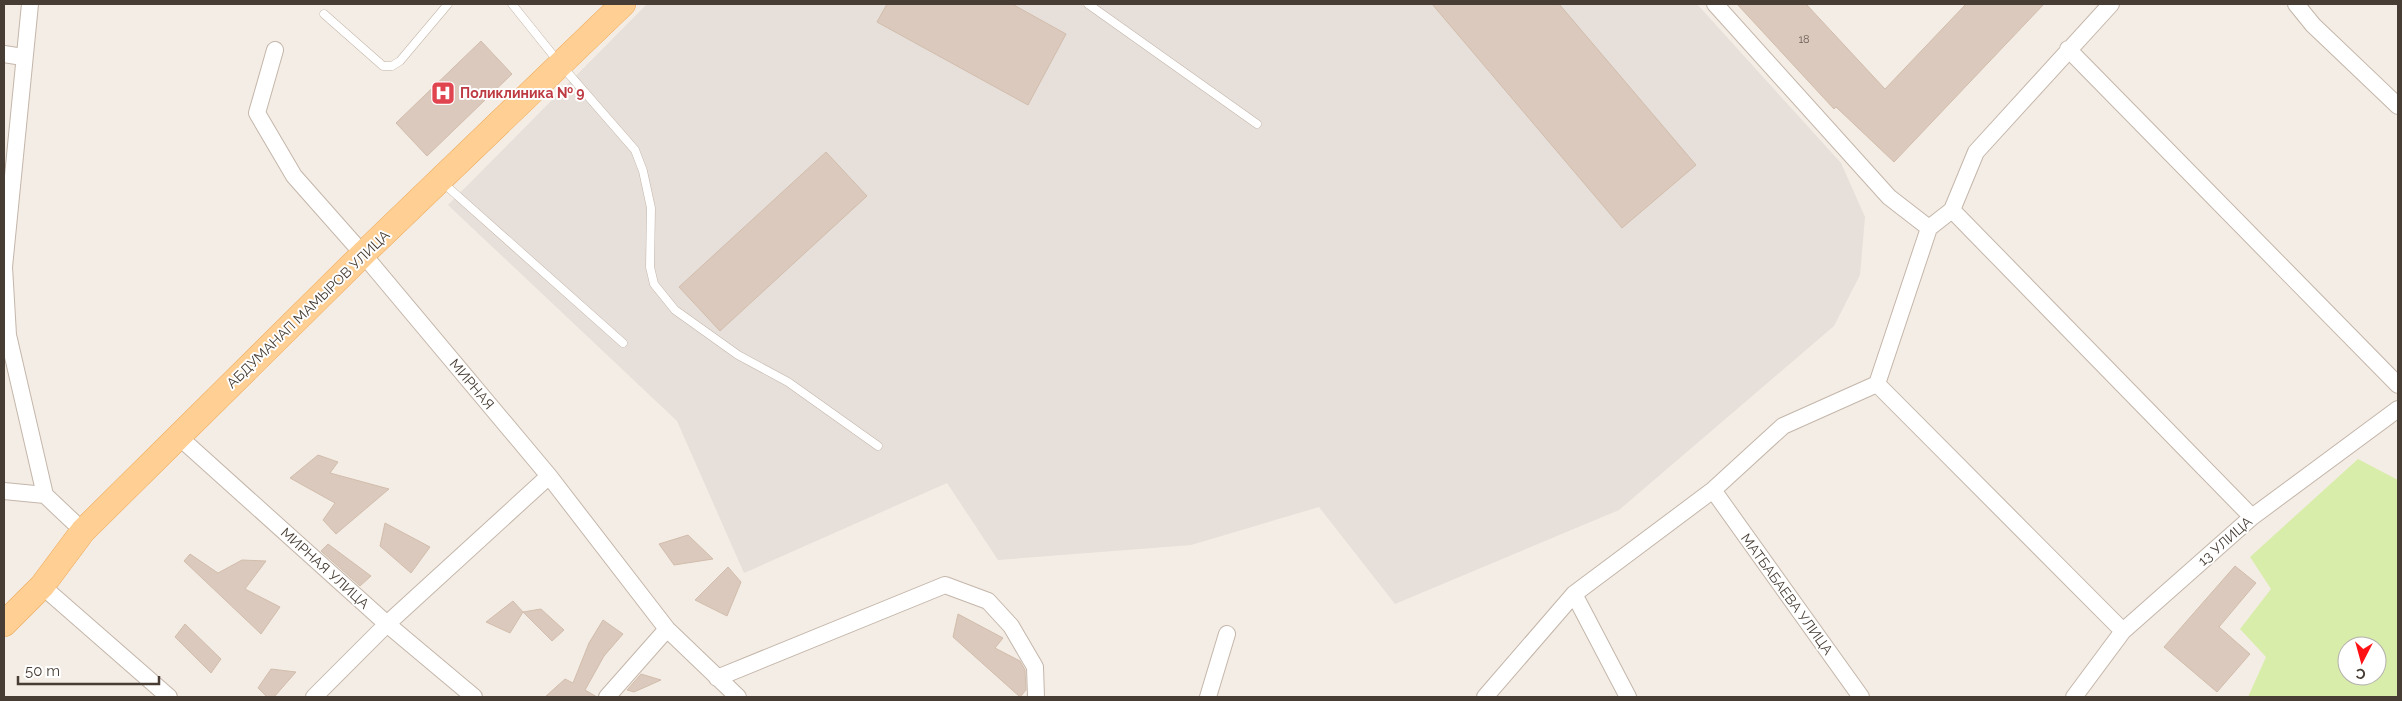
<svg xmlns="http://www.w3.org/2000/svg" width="2402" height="701" viewBox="0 0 2402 701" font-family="Raleway,sans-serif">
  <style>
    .industrial { fill: #e6dfda }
    .green { fill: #d9edaa; fill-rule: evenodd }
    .building { fill: #dac9bc; stroke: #d2bdac }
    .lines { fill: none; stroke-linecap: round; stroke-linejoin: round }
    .service-casing { stroke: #c4b6aa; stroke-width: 9 }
    .minor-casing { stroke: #c4b6aa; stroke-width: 18 }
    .primary-casing { stroke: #efa958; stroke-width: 26 }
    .service { stroke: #fff; stroke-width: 8 }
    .minor { stroke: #fff; stroke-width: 16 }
    .primary { stroke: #ffcf93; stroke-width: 25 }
    .labels { text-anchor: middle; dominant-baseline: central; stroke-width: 4; stroke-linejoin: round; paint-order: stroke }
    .number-label { font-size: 11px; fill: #6c6056 }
    .health-label { font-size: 14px; font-weight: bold; fill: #be3a42; stroke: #fff; text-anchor: start }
    .street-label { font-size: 14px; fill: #473d34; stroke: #fff }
  </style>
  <rect width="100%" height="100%" fill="#f4ede5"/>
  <path class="industrial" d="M647,4H1697L1841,163L1865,217L1860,275L1834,326L1619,510L1395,604L1319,507L1191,545L998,560L947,483L744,573L677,421L448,205Z"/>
  <path class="green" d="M2358,459L2398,480V697H2248L2266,657L2240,629L2271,589L2250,557ZM2347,646H2377V676H2347Z"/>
  <path class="building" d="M887,4H1012L1066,34L1028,105L877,22Z
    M1432,4H1559L1696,165L1622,228Z
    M1737,4H1806L1885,89L1966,4H2044L1894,162L1836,107L1834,109Z
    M481,41L512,74L427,156L396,123Z
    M826,152L867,196L720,331L679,287Z
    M318,455L338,462L330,473L389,489L336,534L323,520L335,503L290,478Z
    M385,523L430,547L411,573L380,546Z
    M688,535L713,559L674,565L659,544Z
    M328,544L371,576L360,586L321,551Z
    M190,554L218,573L242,560L266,561L245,589L280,607L261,634L184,561Z
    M2235,566L2256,583L2219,627L2250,654L2217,692L2164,647Z
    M728,567L741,582L727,616L695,600Z
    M513,601L523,612L510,633L486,622Z
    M541,609L564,630L552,641L523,612Z
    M958,614L1003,638L995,648L1020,661L1025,670L1026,690L1020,697L953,637Z
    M603,620L623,634L604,656L585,690L597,697H545L565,679L573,683L589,643Z
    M185,624L221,659L211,673L175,637Z
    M271,669L296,672L274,697H267L258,688Z
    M641,674L661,680L634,692L627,690Z"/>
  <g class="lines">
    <g class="service-casing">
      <path id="service" d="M512,4L561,65L635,150L643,171L651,208L650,267L654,284L675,310L738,355L788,382L878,446
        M1088,4L1257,124
        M324,14L383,66H392L400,61L448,4
        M442,182L623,343"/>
    </g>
    <g class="minor-casing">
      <path id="minor" d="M30,4L4,267L8,335L45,495
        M1715,4L1889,197L1929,228
        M2296,4L2313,25L2398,106
        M2068,49L2398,385
        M275,50L257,113L294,176L363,254L549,476L667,629L738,697
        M4,54L23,57
        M1952,210L2252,517
        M1877,384L2123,631
        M178,436L387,624L474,697
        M1713,490L1861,697
        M4,491L45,495L83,531
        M42,586L169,697
        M1574,594L1628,697
        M717,678L945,585L988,601L1011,626L1035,667L1036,697
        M314,697L387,624L549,476
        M607,697L667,629
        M1208,697L1227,634
        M1485,697L1574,594L1713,490L1783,426L1877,384L1929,228L1952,210L1976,152L2111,4
        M2074,697L2123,631L2252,517L2398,409"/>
    </g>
    <g class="primary-casing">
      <path id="primary" d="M4,624L42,586L83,531L363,254L623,4"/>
    </g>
    <use href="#service" class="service"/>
    <use href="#minor" class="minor"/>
    <use href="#primary" class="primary"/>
  </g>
  <defs>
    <g id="hospital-square" transform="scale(1.25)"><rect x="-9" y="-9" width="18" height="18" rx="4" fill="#e0444e" stroke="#fff"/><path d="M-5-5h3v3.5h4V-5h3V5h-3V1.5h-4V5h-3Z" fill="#fff"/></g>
  </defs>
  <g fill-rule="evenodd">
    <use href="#hospital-square" x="443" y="93"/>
  </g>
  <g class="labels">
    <g class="number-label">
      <text x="1804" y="39">18</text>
    </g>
    <g class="health-label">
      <text x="460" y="93">Поликлиника № 9</text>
    </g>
    <g class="street-label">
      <text transform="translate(308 309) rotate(-44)">АБДУМАНАП МАМЫРОВ УЛИЦА</text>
      <text transform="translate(472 384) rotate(50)">МИРНАЯ</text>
      <text transform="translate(2225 541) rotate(-41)">13 УЛИЦА</text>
      <text transform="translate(325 568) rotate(42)">МИРНАЯ УЛИЦА</text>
      <text transform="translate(1787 594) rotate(54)">МАТБАБАЕВА УЛИЦА</text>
    </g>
  </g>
  <rect width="2402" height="701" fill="none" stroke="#473d34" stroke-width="10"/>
  <g transform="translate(2362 661) rotate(186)"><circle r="24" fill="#ffffff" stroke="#b5b1ae"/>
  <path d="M0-4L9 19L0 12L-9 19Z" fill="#ff1114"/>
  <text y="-8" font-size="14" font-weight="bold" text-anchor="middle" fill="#473d34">С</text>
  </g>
  <path d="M18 676v8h141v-8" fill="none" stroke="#473d34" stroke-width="2.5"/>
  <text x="25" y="676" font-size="15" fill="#473d34" stroke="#ffffff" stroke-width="4" paint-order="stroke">50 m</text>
</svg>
